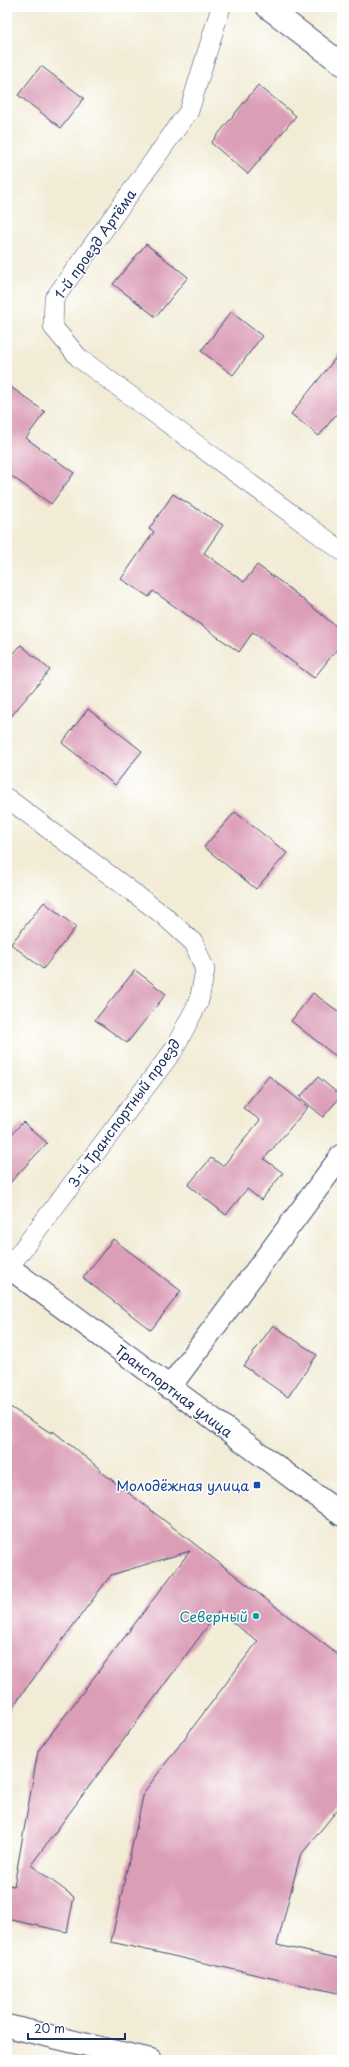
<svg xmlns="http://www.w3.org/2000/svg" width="349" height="2067" viewBox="0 0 349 2067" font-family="'Playpen Sans',sans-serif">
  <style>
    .building { fill: #db9eb7 }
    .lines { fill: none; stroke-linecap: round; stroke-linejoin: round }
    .lane-casing { stroke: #3b4b70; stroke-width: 20 }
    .street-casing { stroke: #3b4b70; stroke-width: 24 }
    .secondary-casing { stroke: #3b4b70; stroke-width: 24 }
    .lane { stroke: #fff; stroke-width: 19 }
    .street { stroke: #fff; stroke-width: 22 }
    .secondary { stroke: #fff; stroke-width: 22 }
    .transit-dot { fill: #1a4fb4; stroke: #fff; stroke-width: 1.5 }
    .culture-dot { fill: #0f9aa8; stroke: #fff; stroke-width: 1.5 }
    .labels { text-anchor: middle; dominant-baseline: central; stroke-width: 3; stroke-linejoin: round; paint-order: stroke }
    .street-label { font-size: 14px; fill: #1b2f5e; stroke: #fff }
    .transit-label { font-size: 14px; fill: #164399; stroke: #fff; text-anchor: end }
    .culture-label { font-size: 14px; fill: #0d838f; stroke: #fff; text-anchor: end }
  </style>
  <rect width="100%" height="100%" fill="#fff"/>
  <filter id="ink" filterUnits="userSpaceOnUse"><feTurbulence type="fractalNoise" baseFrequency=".025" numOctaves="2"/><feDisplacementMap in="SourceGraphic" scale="8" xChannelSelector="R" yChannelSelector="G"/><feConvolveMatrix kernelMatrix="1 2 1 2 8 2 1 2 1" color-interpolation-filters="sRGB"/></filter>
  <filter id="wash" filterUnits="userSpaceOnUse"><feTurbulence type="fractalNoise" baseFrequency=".012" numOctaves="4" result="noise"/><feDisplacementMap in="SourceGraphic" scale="16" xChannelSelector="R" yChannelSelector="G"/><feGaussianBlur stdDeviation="0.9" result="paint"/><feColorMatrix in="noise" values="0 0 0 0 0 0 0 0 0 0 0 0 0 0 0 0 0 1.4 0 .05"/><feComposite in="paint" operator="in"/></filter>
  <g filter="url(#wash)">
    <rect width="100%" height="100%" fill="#f2ecd6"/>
    <g id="blocks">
      <path class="building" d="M41,66L84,98L61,128L18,95Z
        M258,85L296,116L248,174L211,143Z
        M146,244L188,277L156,317L113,284Z
        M231,312L262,336L233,375L201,351Z
        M342,350V407L319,436L291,414Z
        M7,384L45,412L26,438L74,473L51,504L7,473Z
        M173,494L223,525L204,553L244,582L257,565L285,585L342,631V643L314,678L253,632L239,652L153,591L149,597L121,579L154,532L149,529Z
        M21,645L50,670L7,721V661Z
        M88,709L142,751L115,785L62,743Z
        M235,812L287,853L256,889L204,847Z
        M44,902L76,927L43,969L11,944Z
        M135,970L166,994L127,1043L95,1020Z
        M313,993L342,1014V1061L291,1021Z
        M269,1076L308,1107L264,1159L283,1173L261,1200L247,1189L226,1215L188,1185L211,1158L223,1166L260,1120L243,1108Z
        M318,1077L341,1096L323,1117L300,1097Z
        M23,1122L47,1143L7,1186V1139Z
        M113,1239L181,1291L151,1330L83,1278Z
        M273,1325L317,1355L288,1397L244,1366Z
        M7,1405L51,1433L53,1431L100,1469L99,1470L342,1658V1804L300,1856L277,1945L342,1959V1994L111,1942L144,1792L258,1641L218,1612L31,1865L74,1897L67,1932L7,1919V1885L14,1886L38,1751L190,1551L111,1575L7,1714Z"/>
    </g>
  </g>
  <g filter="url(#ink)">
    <use href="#blocks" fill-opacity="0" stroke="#3b4b70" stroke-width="1"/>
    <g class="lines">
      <g class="lane-casing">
        <path id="lane" d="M221,7L189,111L54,299L53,327L79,358L342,551
          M7,798L163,915L194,943L205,970L199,1001L173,1051L9,1267"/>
      </g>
      <g class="street-casing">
        <path id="street" d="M267,7L342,64
          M169,1388L342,1155
          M7,2026L151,2060"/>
      </g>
      <g class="secondary-casing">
        <path id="secondary" d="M7,1266L342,1515"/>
      </g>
      <use href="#lane" class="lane"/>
      <use href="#street" class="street"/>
      <use href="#secondary" class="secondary"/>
    </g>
  </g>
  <rect class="transit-dot" x="253" y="1481" width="8" height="8" rx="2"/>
  <circle class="culture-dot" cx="256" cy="1616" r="4"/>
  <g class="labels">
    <g class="street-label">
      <text transform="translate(95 244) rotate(-55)">1-й проезд Артёма</text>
      <text transform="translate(124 1113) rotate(-54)">3-й Транспортный проезд</text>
      <text transform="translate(174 1391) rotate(37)">Транспортная улица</text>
    </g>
    <g class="transit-label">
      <text x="249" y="1485">Молодёжная улица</text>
    </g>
    <g class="culture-label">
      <text x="248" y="1616">Северный</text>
    </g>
  </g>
  <rect width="349" height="2067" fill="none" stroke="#fff" stroke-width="24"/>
  <path d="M28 2033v6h97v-6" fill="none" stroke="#1b2f5e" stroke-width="2"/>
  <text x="34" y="2033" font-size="12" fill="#1b2f5e" stroke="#ffffff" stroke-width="3" paint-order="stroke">20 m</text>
</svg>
